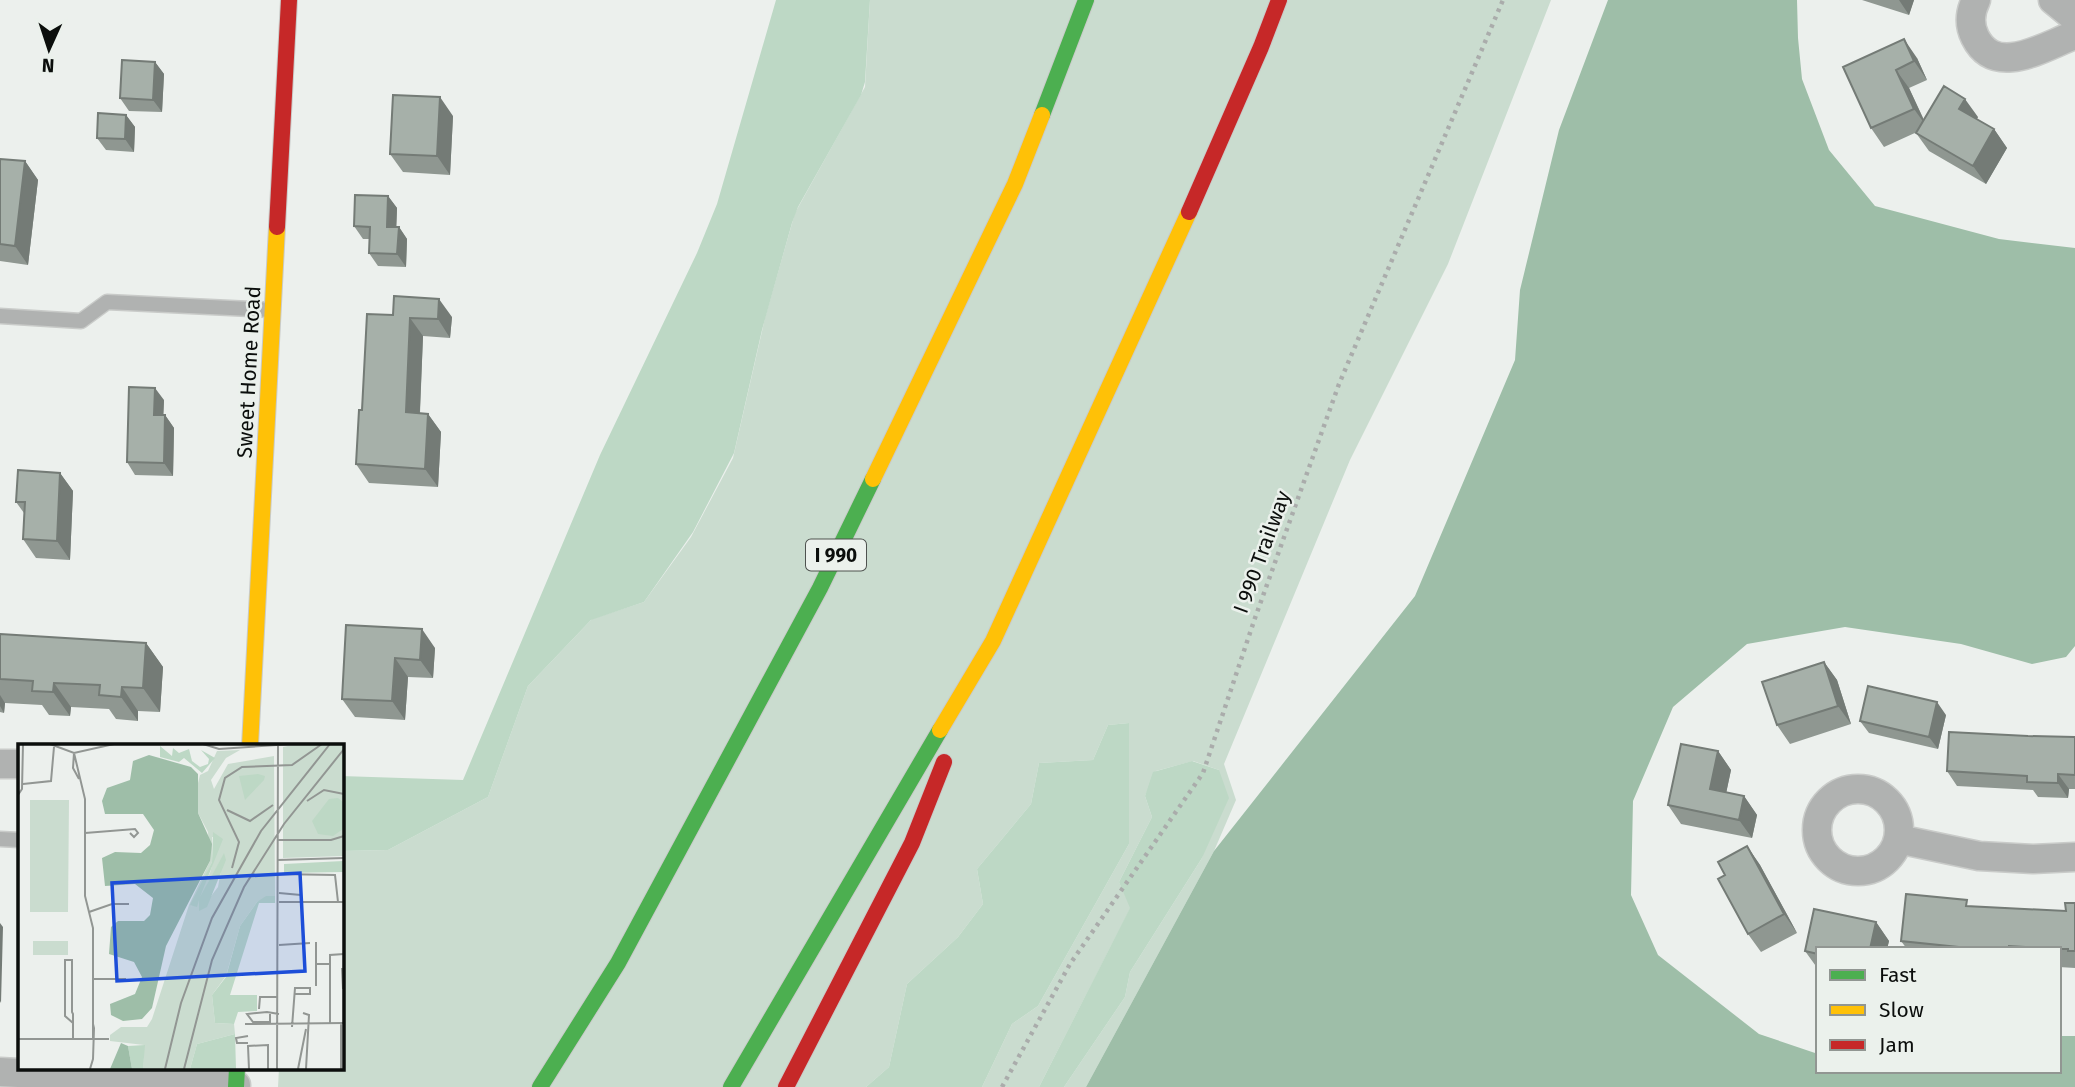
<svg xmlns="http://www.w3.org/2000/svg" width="2075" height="1087" viewBox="0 0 2075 1087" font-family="'Fira Sans',sans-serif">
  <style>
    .green { fill: #cadccf }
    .forest { fill: #bdd8c5 }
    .water { fill: #9ebea8 }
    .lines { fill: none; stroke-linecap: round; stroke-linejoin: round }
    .lane-casing { stroke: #c9cbc9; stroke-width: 17 }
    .street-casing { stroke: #c9cbc9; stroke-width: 31 }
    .fast-casing { stroke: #c9cbc9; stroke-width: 18 }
    .slow-casing { stroke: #c9cbc9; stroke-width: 18 }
    .jam-casing { stroke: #c9cbc9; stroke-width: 18 }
    .path { stroke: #aaacab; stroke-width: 4.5; stroke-dasharray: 3.5 5; stroke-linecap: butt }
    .lane { stroke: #b0b2b1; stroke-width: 14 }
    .street { stroke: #b0b2b1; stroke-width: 28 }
    .fast { stroke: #4caf50; stroke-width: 16 }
    .slow { stroke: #ffc107; stroke-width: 16 }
    .jam { stroke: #c62828; stroke-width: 16 }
    .wall { fill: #8f9791 }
    .shaded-wall { fill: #747b76 }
    .building { fill: #a6b0a9; stroke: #747b76; stroke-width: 2 }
    .labels { text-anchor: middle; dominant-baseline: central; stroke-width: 5; stroke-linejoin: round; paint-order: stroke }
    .shield { fill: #ebf1ec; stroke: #4e524f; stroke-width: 2 }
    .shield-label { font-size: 19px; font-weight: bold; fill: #0b0e0c }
    .street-label { font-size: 21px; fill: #0b0e0c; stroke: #ebf1ec }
    .inset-road { fill: none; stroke: #929693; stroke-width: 2 }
    .view { fill: #1d4ed8; fill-opacity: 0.15; stroke: #1d4ed8; stroke-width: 3.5 }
    .inset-edge { fill: none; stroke: #0b0e0c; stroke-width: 3.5 }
  </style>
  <rect width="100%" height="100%" fill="#ecf0ed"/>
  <path class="green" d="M870,0H1551L1448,264L1350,460L1224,764L1236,800L1214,851L1086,1087H1064L1125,997L1130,972L1202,858L1219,770L1193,761L1156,771L1145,796L1152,817L1119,882L1131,907L1039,1087H982L1012,1024L1038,1006L1129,844V723L1108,725L1093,760L1039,763L1031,804L977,869L983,904L958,937L907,984L889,1067L866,1087H278L279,1068H341V851L388,850L488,797L528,686L592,619L644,602L691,537L733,458L765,318L795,213L865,87Z"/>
  <path class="forest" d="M776,0H870L865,82L861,95L798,207L792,223L762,330L734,453L693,532L644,602L591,620L528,686L488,797L388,850L341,851V776L463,780L600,455L697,253L717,204Z
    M1129,723V844L1038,1006L1012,1024L982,1087H866L889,1067L907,984L958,937L983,904L977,869L1031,804L1039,763L1093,760L1108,725Z
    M1192,761L1219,770L1229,798L1202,858L1130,972L1125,997L1064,1087H1039L1130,908L1119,882L1152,817L1145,796L1153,772Z"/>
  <path class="water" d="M1608,0H1797L1798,38L1802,79L1829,150L1875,206L1999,239L2075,248V646L2066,657L2032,664L1961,644L1845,627L1747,644L1673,707L1633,801L1631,895L1658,955L1759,1034L1818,1054V1071H2059V1036H2075V1087H1086L1214,851L1415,596L1515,360L1520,290L1559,130Z"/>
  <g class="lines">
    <g class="lane-casing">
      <path id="lane" d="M0,316L81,321L107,302L272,310
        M0,839L19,840"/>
    </g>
    <g class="street-casing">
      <path id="street" d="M1976,0C1970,12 1969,25 1975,37C1996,79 2046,45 2075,35
        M2053,0L2075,18
        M0,764H19
        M1817 830a41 41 0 1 1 82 0a41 41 0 1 1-82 0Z
        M1898,839L1979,856L2033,859L2075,857
        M0,1072L236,1085"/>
    </g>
    <g class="fast-casing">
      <path id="fast" d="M1042,115L1086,0
        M236,1087L237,1068
        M540,1087L618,963L820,588L873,479
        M731,1087L940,730"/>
    </g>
    <g class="slow-casing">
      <path id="slow" d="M873,479L1015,184L1042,115
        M940,730L993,641L1189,212
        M250,746L277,227"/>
    </g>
    <g class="jam-casing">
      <path id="jam" d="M1189,212L1261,47L1279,0
        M277,227L289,0
        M786,1087L912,843L944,762"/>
    </g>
    <path class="path" d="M1002,1087L1070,964L1203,773L1255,618L1339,384L1503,0"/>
    <use href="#lane" class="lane"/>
    <use href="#street" class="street"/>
    <use href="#fast" class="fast"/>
    <use href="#slow" class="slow"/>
    <use href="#jam" class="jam"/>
  </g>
  <path class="wall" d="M1862,0H1914L1909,15Z
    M1917,58L1927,80L1909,88L1924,120L1978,117L1977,119L1994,129L2007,148L1986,184L1929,151L1916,133L1917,132L1884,147L1871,128L1843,67Z
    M155,62L164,74L162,112L129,111L120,98Z
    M126,115L135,127L134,152L106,150L97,138Z
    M453,116L450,175L403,172L390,154Z
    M0,159L25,161L38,180L28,265L0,261Z
    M388,196L397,208L396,227H399L407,239L406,267L378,266L369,253L370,239H363L354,226Z
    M367,314L452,317L450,338L423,336L420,413L428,414L441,432L438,487L369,483L356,464L362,410Z
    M164,400L163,415H165L174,428L173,476L135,475L127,462Z
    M60,473L73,491L70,560L36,558L23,539L24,513L16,502Z
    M346,625L435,648L433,678L408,677L405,720L355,717L342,699Z
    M0,634L146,643L163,667L160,712L138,711V721L116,719L109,709L71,707L70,716L49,715L42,705L5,703L4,713L0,712Z
    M1824,662L1837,680L1851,724L1790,744L1777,725Z
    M1946,715L1938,749L1869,733L1860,721Z
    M2028,736L2075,737V789H2069L2068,798L2038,797L2033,790L1957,786L1947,771Z
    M1718,751L1731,770L1726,793L1744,796L1757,815L1752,838L1681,824L1668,805Z
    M1747,846L1760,865L1797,933L1761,952L1748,934L1725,875Z
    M2075,903V968L2059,967V949H1907L1901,941L1971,906L2066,911Z
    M1814,909L1876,922L1889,941L1887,949H1818V969L1805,951Z"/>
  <path class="shaded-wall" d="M1899,0H1914L1909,15Z
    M1904,39L1917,58L1927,80L1914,61Z
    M155,62L164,74L162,112L153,100Z
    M1896,70L1909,88L1927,127L1914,109Z
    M440,97L453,116L450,175L437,156Z
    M1965,99L1978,117L1972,127L1959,109Z
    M126,115L135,127L134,152L125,139Z
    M1994,129L2007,148L1986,184L1973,166Z
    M25,161L38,180L28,265L15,246Z
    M388,196L397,208L396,239L387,227Z
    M399,227L407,239L406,267L397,254Z
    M439,299L452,317L450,338L438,319Z
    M410,318L423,336L419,431L406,412Z
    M155,388L164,400L163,427L154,415Z
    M428,414L441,432L438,487L425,469Z
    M165,415L174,428L173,476L164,463Z
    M60,473L73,491L70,560L57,541Z
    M422,629L435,648L433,678L420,660Z
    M146,643L163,667L160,712L143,688Z
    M395,658L408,677L405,720L392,701Z
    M1824,662L1837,680L1851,724L1838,706Z
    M54,683L71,707L70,716L53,692Z
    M122,687L138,711V721L121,697Z
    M0,695L5,703L4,713L0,706Z
    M1937,702L1946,715L1938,749L1929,737Z
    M1718,751L1731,770L1723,808L1710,789Z
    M2058,774L2069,789L2068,798L2058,783Z
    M1744,796L1757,815L1752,838L1739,820Z
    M1747,846L1760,865L1797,933L1784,914Z
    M1876,922L1889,941L1887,949H1870Z
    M0,923L3,927L1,1003L0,1001Z"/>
  <path class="building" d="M1904,39L1914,61L1896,70L1914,109L1871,128L1843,67Z
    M122,60L155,62L153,100L120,98Z
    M1944,86L1965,99L1959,109L1994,129L1973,166L1916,133Z
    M393,95L440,97L437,156L390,154Z
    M98,113L126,115L125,139L97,138Z
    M0,159L25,161L15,246L0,244Z
    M355,195L388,196L387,227H399L397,254L369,253L370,227L354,226Z
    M394,296L439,299L438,319L410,318L406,412L428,414L425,469L356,464L359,410H362L367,314L393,315Z
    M129,387L155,388L154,415H165L164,463L127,462Z
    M18,470L60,473L57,541L23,539L25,502H16Z
    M346,625L422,629L420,660L395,658L392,701L342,699Z
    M0,634L146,643L143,688L122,687L121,697L99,695L100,685L54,683L53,692L32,691L33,681L0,679Z
    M1824,662L1838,706L1777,725L1762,682Z
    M1868,686L1937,702L1929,737L1860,721Z
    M1949,732L2028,736L2075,737V775L2058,774V783L2027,782V776L1947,771Z
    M1681,744L1718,751L1710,789L1744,796L1739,820L1668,805Z
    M1747,846L1784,914L1748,934L1718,879L1725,875L1718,862Z
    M1906,894L1967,900L1966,906L2066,911L2065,903H2075V951H2068V949H2059L2009,946V949H1978L1901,941Z
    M1814,909L1876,922L1870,949H1818V954L1805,951Z"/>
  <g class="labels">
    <rect class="shield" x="806" y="539.5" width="60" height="31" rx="5"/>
    <g class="shield-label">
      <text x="836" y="555">I 990</text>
    </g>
    <g class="street-label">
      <text transform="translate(249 372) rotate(-87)">Sweet Home Road</text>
      <text transform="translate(1262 552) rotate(-70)">I 990 Trailway</text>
    </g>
  </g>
  <g transform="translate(18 744)">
    <rect width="326" height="326" fill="#ecf0ed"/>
    <path d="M279,0H325V112L265,114V3ZM222,6L208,14L193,36L196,45L210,20L256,12L257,152L239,158L222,182L208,232L194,251L197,279L216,280L217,290L179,300L172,325H125L126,301L92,297V291L103,283H129L134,275L171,161L192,117L190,88L180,69L177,51L182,31L190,27L199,7ZM194,93H202L192,129L173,163L194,118ZM206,110L200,143L184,164L190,139ZM12,56H51L50,168H12ZM15,197H50V211H15Z" fill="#cadccf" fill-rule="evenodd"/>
    <path d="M142,2L154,12L155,4L161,9L171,5L174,17L182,23L190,20L191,15L183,6L197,14L184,29L166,14L161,18L142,13ZM240,30L247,32L246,36L227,56L221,32ZM320,54L325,58V85L315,92L300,90L294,77L311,55ZM195,88L205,95L182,153L206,109L208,116L189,163L181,167V156L179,163L172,161L194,118ZM325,117V128L266,129V120ZM248,152H257V159H241L212,251H239V267L220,268L216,280L197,279L194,251L208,233L222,182L239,158ZM217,290L218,325H172L179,300ZM127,301L125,325H114L110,302Z" fill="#bdd8c5"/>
    <path d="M131,11L173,23L180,30V69L194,100L192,117L148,202L134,264L124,275L105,277L93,271L92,260L117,250L124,233L116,218L91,210L93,183L100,177H126L132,171L135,154L117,140L87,142L84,114L97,108L123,109L132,101L136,86L125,70H87L84,57L89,44L112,36L115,17ZM103,299L110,302L114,325H92Z" fill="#9ebea8"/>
    <path class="inset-road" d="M32,0L56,9L96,0M185,0L201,5L274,0M61,35L55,24L56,9L67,55V152L75,184V280M5,40L33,37L36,3M0,51L4,45L5,0M289,57L306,46L326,50M209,66L232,77L255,61M67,89L117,85L120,89L116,93L112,89M260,96H313L326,92M260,116L326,114M214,124L221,98L201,56L207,34L224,23L274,21L304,0M260,130L317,131L320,158M261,149L283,151M261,158H326M71,168L94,160H111M298,198V220M261,201L292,199M324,224L325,245M75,235H108H97M298,242V220H312M241,265L242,253H260M285,269L291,271L288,325M252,270V278H235L229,270L249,268L261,270M227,280L326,279M312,280V211L326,210M274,283L277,244H292V250H277M0,295H91M55,295V270L54,268V216H47V272L55,279M230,299H219L218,294L230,292M72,325L75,315L76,284L75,280V295M147,325L163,259L194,174L243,87L312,0M166,325L194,216L226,143L266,80L326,5M231,325L230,302L250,301V325M259,325L260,0M280,325L288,285M323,325V280"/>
    <path class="view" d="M282,129L287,227L99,237L94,139Z"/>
    <rect width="326" height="326" class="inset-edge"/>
  </g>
  <rect x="1816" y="947" width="245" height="126" fill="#ebf1ec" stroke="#919692" stroke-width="2"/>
  <rect x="1830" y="970" width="35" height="10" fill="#4caf50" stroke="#919692" stroke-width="2"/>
  <text x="1879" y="982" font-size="21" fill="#0b0e0c">Fast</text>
  <rect x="1830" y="1005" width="35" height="10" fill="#ffc107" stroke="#919692" stroke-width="2"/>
  <text x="1879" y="1017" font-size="21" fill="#0b0e0c">Slow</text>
  <rect x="1830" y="1040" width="35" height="10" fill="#c62828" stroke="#919692" stroke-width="2"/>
  <text x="1879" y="1052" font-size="21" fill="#0b0e0c">Jam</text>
  <g transform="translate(49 49) rotate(183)" stroke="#ebf1ec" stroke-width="5" paint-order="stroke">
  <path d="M0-5L12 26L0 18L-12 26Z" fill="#0b0e0c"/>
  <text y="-10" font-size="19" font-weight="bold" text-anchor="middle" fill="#0b0e0c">N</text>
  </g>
</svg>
